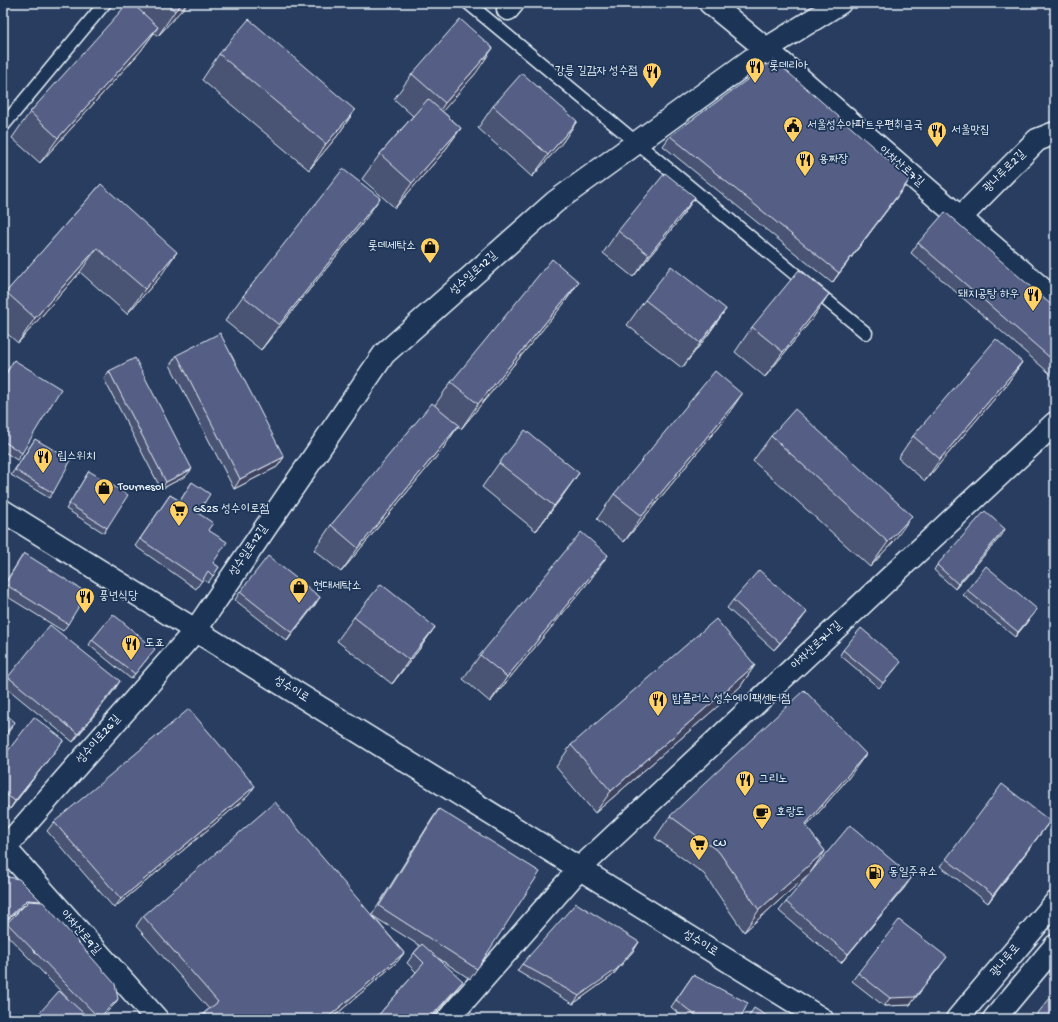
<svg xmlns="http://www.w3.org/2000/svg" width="1058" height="1022" viewBox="0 0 1058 1022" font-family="'Gochi Hand','Poor Story',sans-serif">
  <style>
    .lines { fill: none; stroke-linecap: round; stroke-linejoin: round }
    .lane-casing { stroke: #e8f1f8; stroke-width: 15 }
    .street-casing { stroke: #e8f1f8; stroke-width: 25 }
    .secondary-casing { stroke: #e8f1f8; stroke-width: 25 }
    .lane { stroke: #1d3557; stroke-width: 12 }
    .street { stroke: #1d3557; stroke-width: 22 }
    .secondary { stroke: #1d3557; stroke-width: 22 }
    .wall { fill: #495273; stroke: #e8f1f8 }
    .shaded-wall { fill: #3c425e; stroke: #e8f1f8 }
    .building { fill: #555f86; stroke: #e8f1f8 }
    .labels { text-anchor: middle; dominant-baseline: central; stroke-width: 3.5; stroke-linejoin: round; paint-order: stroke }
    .poi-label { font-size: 12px; fill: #e8f1f8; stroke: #1d3557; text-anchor: start }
    .street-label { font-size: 12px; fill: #e8f1f8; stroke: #1d3557 }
  </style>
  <rect width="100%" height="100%" fill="#283d60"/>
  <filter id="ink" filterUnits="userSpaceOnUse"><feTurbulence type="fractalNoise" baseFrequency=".025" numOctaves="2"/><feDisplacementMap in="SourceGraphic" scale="8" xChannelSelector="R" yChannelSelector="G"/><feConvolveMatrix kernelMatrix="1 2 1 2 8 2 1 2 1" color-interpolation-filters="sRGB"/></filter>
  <g filter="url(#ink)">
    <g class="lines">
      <g class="lane-casing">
        <path id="lane" d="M468,3L866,333
          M3,126L105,3"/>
      </g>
      <g class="street-casing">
        <path id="street" d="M508,9L513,3
          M960,218L1037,140L1055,133
          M3,847L13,857L157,1019
          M3,850L195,631L384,354L555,202L766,49L840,3
          M448,1019L579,869L1055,423"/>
      </g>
      <g class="secondary-casing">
        <path id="secondary" d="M710,3L766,49L1055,300
          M3,511L822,1019
          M957,1019L1055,903
          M994,1019L1055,946"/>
      </g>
      <use href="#lane" class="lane"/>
      <use href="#street" class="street"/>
      <use href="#secondary" class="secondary"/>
    </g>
    <path class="wall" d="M134,3H188L158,36L154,33L140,52L40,163L12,138L30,112Z
      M219,54L355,110L338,135L309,170L202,80Z
      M476,73L442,111L461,128L443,153L395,208L362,179L380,154L413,116L394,99L412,74Z
      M493,106L577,121L562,143L532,177L478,128Z
      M670,136L903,189L832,283L663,146Z
      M101,184L160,277L127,314L80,272L18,343L3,330V296Z
      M695,197L680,219L633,277L603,253L618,231Z
      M362,224L261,350L225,321L243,296Z
      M918,243L1055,308V378L911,253Z
      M579,282L562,306L461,429L458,426L442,450L341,572L314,550L331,525L435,405L451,382Z
      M829,294L812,319L765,377L735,352L752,327Z
      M645,300L726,309L708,335L682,368L627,325Z
      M177,355L284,457L277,467L234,489L170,365Z
      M14,360L22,453L17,460L3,451V378Z
      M1022,362L1007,384L925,481L898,458L913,436Z
      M109,371L186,476L161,489L104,379Z
      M725,419L624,542L597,519L614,494Z
      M771,436L894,541L870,567L753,461Z
      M35,439L53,493L49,498L11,475Z
      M499,463L562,497L536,531L482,487Z
      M89,471L107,528L104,533L66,509Z
      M192,482L198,513L208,530L213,563L219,567L208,583L203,579L196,589L135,546L170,495L180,501Z
      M1002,535L955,589L934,570L937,565Z
      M24,553L68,624L63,631L3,594V586Z
      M591,579L490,702L463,679L480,655Z
      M967,590L1037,609L1015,637L963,595Z
      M240,592L320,597L287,641L235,600Z
      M733,600L801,620L774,650L727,608Z
      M354,617L435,627L418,651L392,684L337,641Z
      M92,640L151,654L131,679L89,645Z
      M843,650L897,667L879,688L840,655Z
      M755,665L740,687L595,813L556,767L571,745Z
      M8,677L115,689L73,742L3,685Z
      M58,747L10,809L3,803V757Z
      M850,776L806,827L825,851L810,873L744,932L704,874L655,838L670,816Z
      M248,796L114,908L47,831L54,822Z
      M439,809L477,969L470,979L438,958L456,990L431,1019H375L416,972L407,963L414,953L420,946L373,916L404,953L397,962L331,1019H200L204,1013L209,1009L136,926L143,916L372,915L432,819Z
      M1050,821L988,903L940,866L946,859Z
      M3,876L40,902L118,999L113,1006L100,1019H34L71,1002L3,931V929L7,923L25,905H24L3,924Z
      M905,887L841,963L779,911L786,902Z
      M639,942L634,950L612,976L573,1004L517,971L522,964Z
      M941,965L910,1005L884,1006L852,981L858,973Z
      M693,975L740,1019H685L671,1007Z"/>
    <path class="shaded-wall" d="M183,3H188L158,36L175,11Z
      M158,27L140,52L40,163L58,138Z
      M493,48L476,73L427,129L445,103Z
      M355,110L338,135L309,170L326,144Z
      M577,121L562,143L532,177L548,155Z
      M461,128L443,153L395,208L412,183Z
      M910,179L903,189L832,283L839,273Z
      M695,197L680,219L633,277L649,255Z
      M380,198L362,224L261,350L279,325Z
      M97,248L80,272L18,343L35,318Z
      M177,252L160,277L127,314L145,289Z
      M579,282L562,306L461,429L478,404Z
      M829,294L812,319L765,377L783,352Z
      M726,309L708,335L682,368L700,343Z
      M1022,362L1007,384L925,481L940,459Z
      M742,394L725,419L624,542L642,516Z
      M459,425L442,450L341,572L358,548Z
      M284,457L277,467L234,489L240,479Z
      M192,469L186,476L161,489L166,482Z
      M579,473L562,497L536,531L554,506Z
      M912,516L894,541L870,567L888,542Z
      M1005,529L1002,535L955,589L958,584Z
      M608,555L591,579L490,702L507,677Z
      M320,597L315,605L287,641L292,633Z
      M1037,609L1034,614L1015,637L1018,632Z
      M807,612L801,620L774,650L780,643Z
      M435,627L418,651L392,684L409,660Z
      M755,665L740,687L595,813L611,791Z
      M120,681L115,689L73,742L78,734Z
      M15,722L10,730L3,738V736Z
      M64,740L58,747L10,809L15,801Z
      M866,754L850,776L789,847L805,825Z
      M255,786L248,796L114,908L121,899Z
      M1050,821L1045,828L988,903L993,895Z
      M825,851L810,873L744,932L759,910Z
      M912,877L905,887L841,963L848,954Z
      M27,900L41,901L37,906L24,905L3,924L5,921Z
      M639,942L634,950L612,976L573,1004L579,996Z
      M404,953L397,962L331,1019H326Z
      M947,957L910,1005L884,1006L890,998Z
      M463,981L456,990L431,1019H429Z
      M118,999L113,1006L100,1019H98Z"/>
    <path class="building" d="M128,3H132L158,27L58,138L30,112Z
      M166,3H183L175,11Z
      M249,19L355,110L326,144L219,54Z
      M460,19L493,48L445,103L412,74Z
      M774,60L910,179L839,273L670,136Z
      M522,73L577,121L548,155L493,106Z
      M428,99L461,128L412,183L380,154Z
      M343,169L380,198L279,325L243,296Z
      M665,173L695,197L649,255L618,231Z
      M101,184L177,252L145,289L97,248L35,318L6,292Z
      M945,212L1055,308V362L918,243Z
      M552,259L579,282L478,404L451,382Z
      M671,266L726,309L700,343L645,300Z
      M799,270L829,294L783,352L752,327Z
      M220,333L284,457L240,479L177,355Z
      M996,339L1022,362L940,459L913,436Z
      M3,357L6,359L3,364Z
      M135,358L192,469L166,482L109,371Z
      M14,360L61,389L22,453L3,441V379Z
      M715,371L742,394L642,516L614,494Z
      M432,403L459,425L358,548L331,525Z
      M795,409L912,516L888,542L771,436Z
      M525,430L579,473L554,506L499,463Z
      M35,439L71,460L53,493L15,470Z
      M89,471L128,495L107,528L69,504Z
      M192,482L210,494L198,513L213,523L208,530L227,542L213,563L219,567L213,576L208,571L202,581L140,539L170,495L180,501Z
      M985,511L1005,529L958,584L937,565Z
      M581,532L608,555L507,677L480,655Z
      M24,553L87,593L68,624L5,584Z
      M268,556L320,597L292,633L240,592Z
      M986,566L1037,609L1018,632L967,590Z
      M759,570L807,612L780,643L733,600Z
      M381,584L435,627L409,660L354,617Z
      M113,614L155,649L135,674L92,640Z
      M716,619L755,665L611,791L571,745Z
      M50,625L120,681L78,734L8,677Z
      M861,628L901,662L883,683L843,650Z
      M804,690L866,754L805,825L825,851L759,910L719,852L670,816Z
      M189,709L255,786L121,899L54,822Z
      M3,712L15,722L3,736Z
      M34,717L64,740L15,801L3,792V757Z
      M1002,784L1050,821L993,895L946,859Z
      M275,802L404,953L326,1019H209L204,1013L218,1002L143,916Z
      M439,809L540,872L477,969L379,906Z
      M850,825L912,877L848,954L786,902Z
      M3,876L19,879L41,901L27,900L5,921L3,919Z
      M29,901L43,902L115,984L118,999L99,1018L7,923Z
      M576,903L639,942L617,969L579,996L522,964Z
      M899,920L947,957L915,997L890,998L858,973Z
      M422,944L463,981L429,1019H375L424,963L414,953Z
      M693,975L748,1003L740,1019H700L676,1000Z
      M59,991L90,1019H34Z
      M1055,992V1019H1033Z
      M754,1008L772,1019H747Z
      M589,1016L591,1019H586Z
      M680,1017L682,1019H677Z"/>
  </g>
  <defs>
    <g id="restaurant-pin" transform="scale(1)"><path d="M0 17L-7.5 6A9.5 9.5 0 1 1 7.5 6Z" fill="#ffd166" stroke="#1d3557"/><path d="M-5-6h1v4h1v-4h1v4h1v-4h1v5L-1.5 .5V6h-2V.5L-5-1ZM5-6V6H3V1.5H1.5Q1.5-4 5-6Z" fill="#111"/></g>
    <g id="civic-pin" transform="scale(1)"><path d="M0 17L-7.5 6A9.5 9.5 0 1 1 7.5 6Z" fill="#ffd166" stroke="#1d3557"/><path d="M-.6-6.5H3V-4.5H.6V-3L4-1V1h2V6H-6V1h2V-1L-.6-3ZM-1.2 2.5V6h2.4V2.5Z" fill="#111"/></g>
    <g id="shop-pin" transform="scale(1)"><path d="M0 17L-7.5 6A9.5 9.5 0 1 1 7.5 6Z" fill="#ffd166" stroke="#1d3557"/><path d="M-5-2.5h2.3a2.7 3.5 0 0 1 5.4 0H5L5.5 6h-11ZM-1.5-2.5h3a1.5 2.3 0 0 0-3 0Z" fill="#111"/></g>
    <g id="supermarket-pin" transform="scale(1)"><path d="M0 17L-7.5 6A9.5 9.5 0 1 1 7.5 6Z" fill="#ffd166" stroke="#1d3557"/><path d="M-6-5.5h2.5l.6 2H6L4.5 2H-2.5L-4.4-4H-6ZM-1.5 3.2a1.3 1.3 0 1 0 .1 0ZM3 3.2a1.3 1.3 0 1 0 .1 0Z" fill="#111"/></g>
    <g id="cafe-pin" transform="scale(1)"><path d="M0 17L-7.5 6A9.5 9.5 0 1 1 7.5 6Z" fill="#ffd166" stroke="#1d3557"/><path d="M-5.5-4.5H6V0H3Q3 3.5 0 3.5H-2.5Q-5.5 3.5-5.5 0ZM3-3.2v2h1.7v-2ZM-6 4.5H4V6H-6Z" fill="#111"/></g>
    <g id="fuel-pin" transform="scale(1)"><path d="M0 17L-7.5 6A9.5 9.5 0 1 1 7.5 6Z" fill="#ffd166" stroke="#1d3557"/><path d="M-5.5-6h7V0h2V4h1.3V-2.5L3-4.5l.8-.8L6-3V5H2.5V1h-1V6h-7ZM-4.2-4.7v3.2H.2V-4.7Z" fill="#111"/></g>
  </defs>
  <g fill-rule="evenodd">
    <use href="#restaurant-pin" x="755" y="67"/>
    <use href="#restaurant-pin" x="652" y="72"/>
    <use href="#civic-pin" x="793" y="126"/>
    <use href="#restaurant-pin" x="937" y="131"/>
    <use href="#restaurant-pin" x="805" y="160"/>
    <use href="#shop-pin" x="430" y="247"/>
    <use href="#restaurant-pin" x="1033" y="295"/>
    <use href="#restaurant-pin" x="43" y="457"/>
    <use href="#shop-pin" x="104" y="488"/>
    <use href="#supermarket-pin" x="179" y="510"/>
    <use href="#shop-pin" x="299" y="587"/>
    <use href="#restaurant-pin" x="85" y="597"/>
    <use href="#restaurant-pin" x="131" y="644"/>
    <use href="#restaurant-pin" x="658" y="700"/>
    <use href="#restaurant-pin" x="745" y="780"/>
    <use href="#cafe-pin" x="762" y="813"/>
    <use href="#supermarket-pin" x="699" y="844"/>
    <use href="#fuel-pin" x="875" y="873"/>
  </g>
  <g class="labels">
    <g class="poi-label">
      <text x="769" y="67">롯데리아</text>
      <text x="638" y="72" text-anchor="end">강릉 길감자 성수점</text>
      <text x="807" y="126">서울성수아파트우편취급국</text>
      <text x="951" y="131">서울맛집</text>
      <text x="819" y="160">용짜장</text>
      <text x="416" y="247" text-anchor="end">롯데세탁소</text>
      <text x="1019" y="295" text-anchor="end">돼지공탕 하우</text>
      <text x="57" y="457">립스위치</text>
      <text x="118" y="488">Tournesol</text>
      <text x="193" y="510">GS25 성수이로점</text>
      <text x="313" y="587">현대세탁소</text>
      <text x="99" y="597">풍년식당</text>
      <text x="145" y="644">도죠</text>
      <text x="672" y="700">밥플러스 성수에이팩센터점</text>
      <text x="759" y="780">그리노</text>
      <text x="776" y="813">호랑도</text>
      <text x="713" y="844">CU</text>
      <text x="889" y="873">동일주유소</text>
    </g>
    <g class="street-label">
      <text transform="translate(901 167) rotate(41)">아차산로7길</text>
      <text transform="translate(1005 172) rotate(-45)">광나루로2길</text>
      <text transform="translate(474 274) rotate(-42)">성수일로12길</text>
      <text transform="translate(249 551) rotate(-56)">성수일로12길</text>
      <text transform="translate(817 646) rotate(-43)">아차산로7나길</text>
      <text transform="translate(291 690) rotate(32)">성수이로</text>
      <text transform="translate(99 740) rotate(-49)">성수이로26길</text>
      <text transform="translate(80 933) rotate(49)">아차산로9길</text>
      <text transform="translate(700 944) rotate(32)">성수이로</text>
      <text transform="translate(1006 961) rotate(-50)">광나루로</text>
    </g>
  </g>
  <rect width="1058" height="1022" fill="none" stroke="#1d3557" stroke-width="16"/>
  <rect x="8" y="8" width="1042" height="1006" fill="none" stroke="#e8f1f8" stroke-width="1.5" filter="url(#ink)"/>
</svg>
